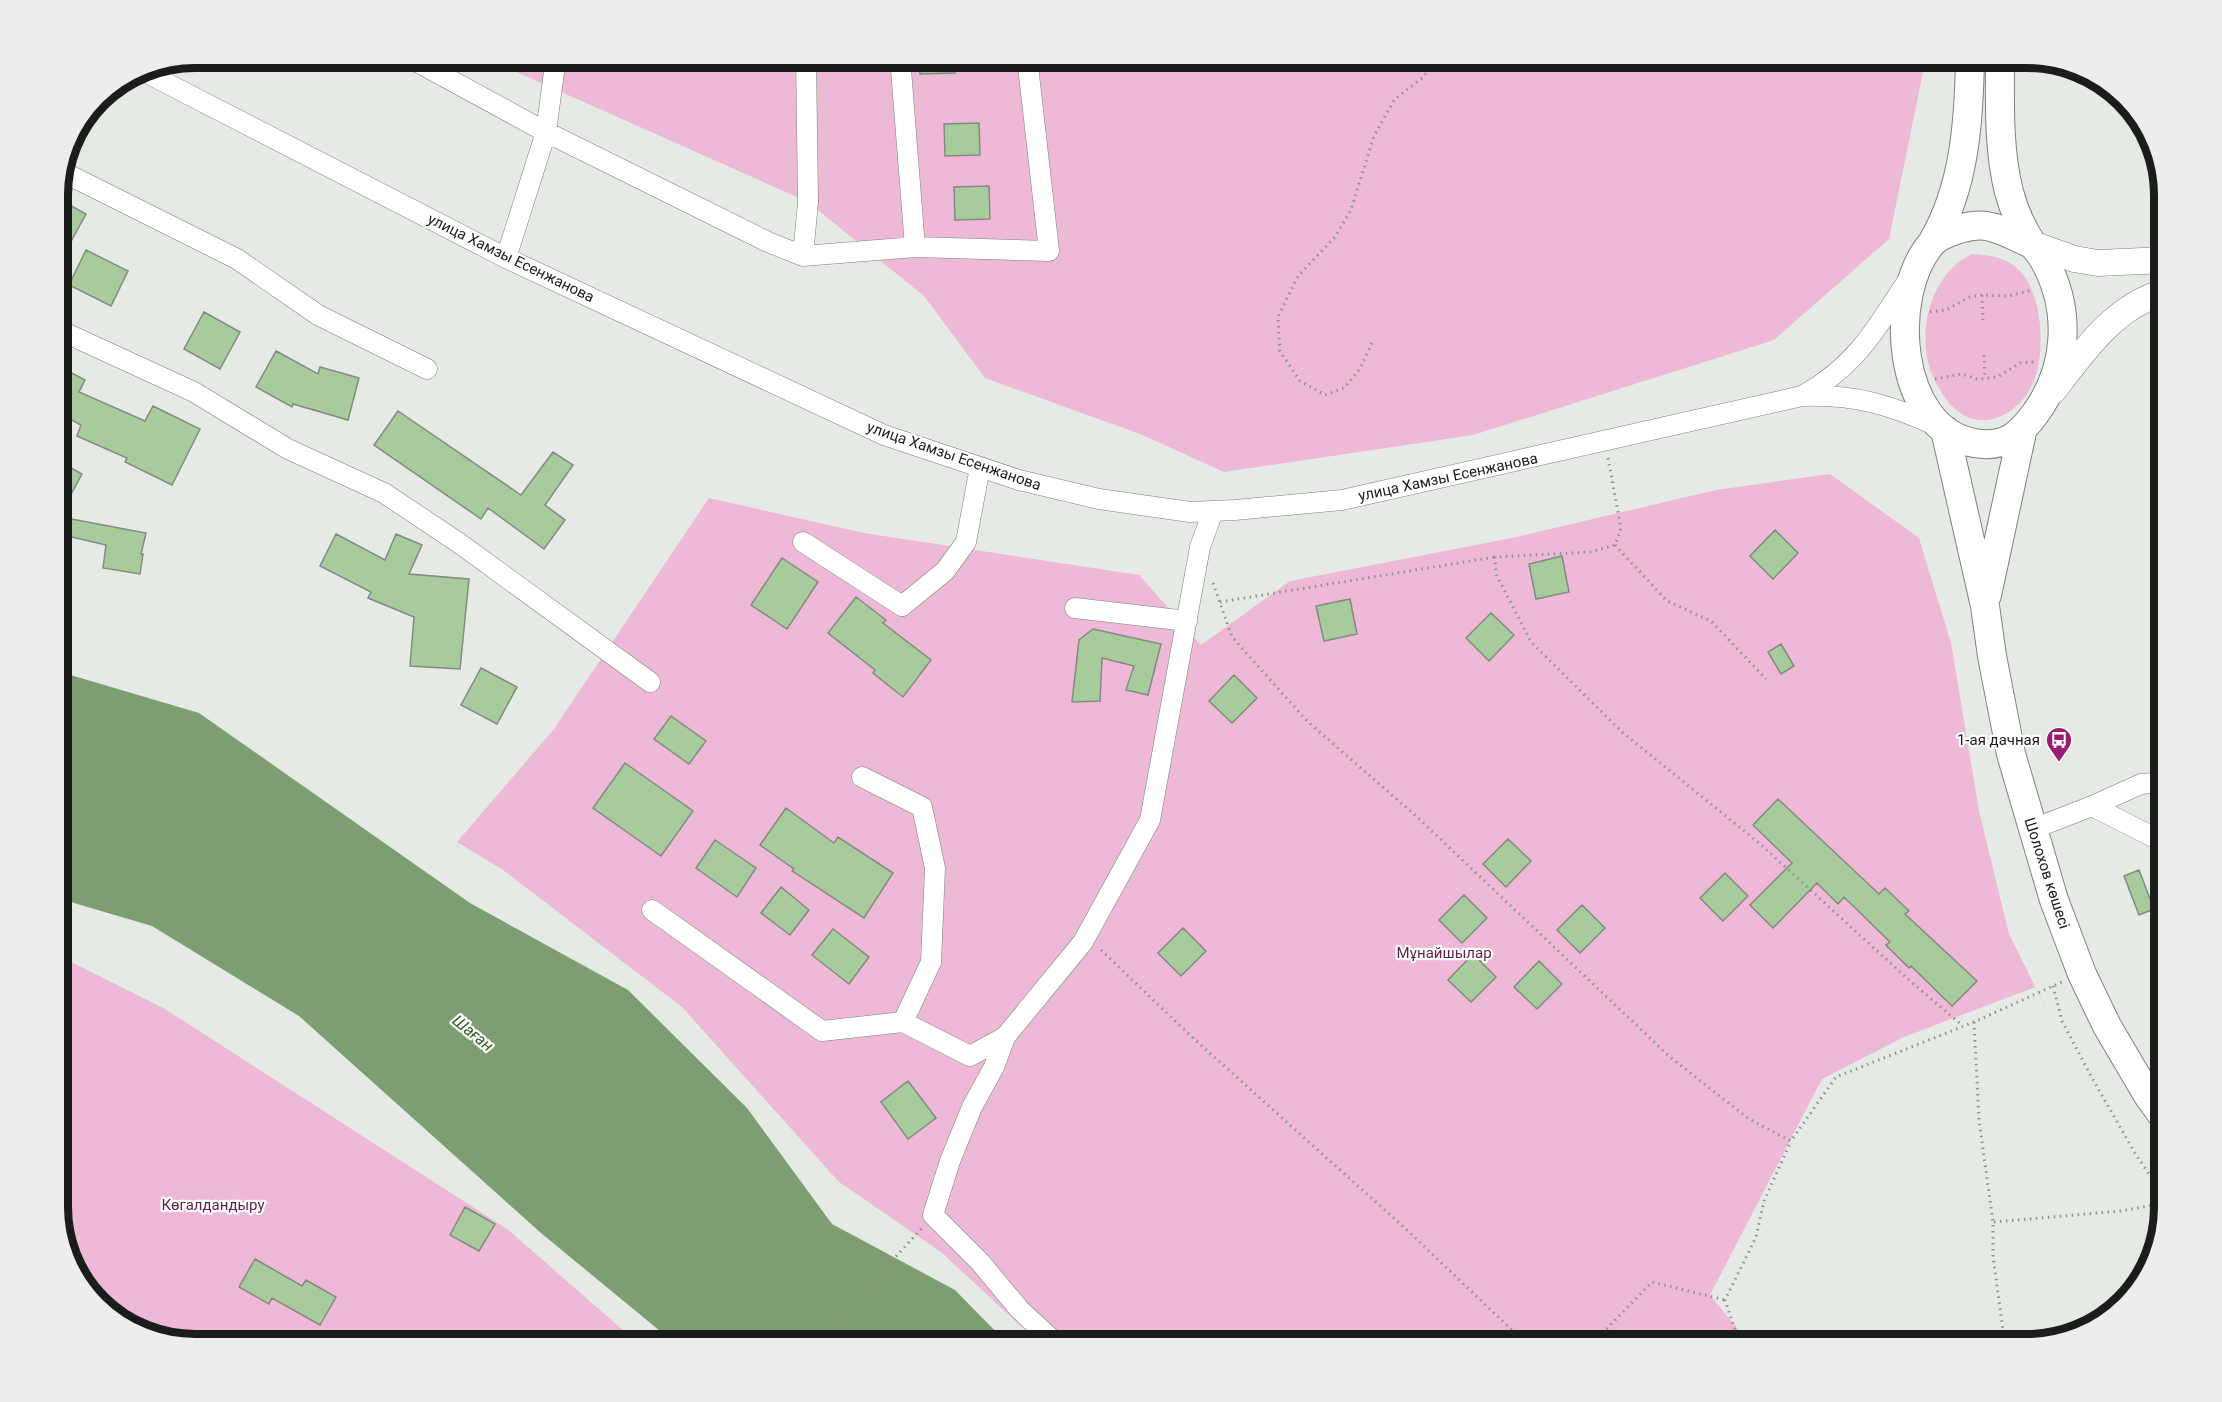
<svg xmlns="http://www.w3.org/2000/svg" width="2222" height="1402" viewBox="0 0 2222 1402" font-family="Roboto,sans-serif">
  <style>
    .green { fill: #edb9d6 }
    .water { fill: #7c9e72 }
    .building { fill: #a7cb9c; stroke: #858983; stroke-width: 1.5 }
    .lines { fill: none; stroke-linecap: round; stroke-linejoin: round }
    .minor-casing { stroke: #7d817c; stroke-width: 21 }
    .major-casing { stroke: #7d817c; stroke-width: 27 }
    .highway-casing { stroke: #7d817c; stroke-width: 30 }
    .path { stroke: #8e928e; stroke-width: 3; stroke-dasharray: 1.5 4.5; stroke-linecap: butt }
    .minor { stroke: #fff; stroke-width: 20 }
    .major { stroke: #fff; stroke-width: 26 }
    .highway { stroke: #fff; stroke-width: 28 }
    .labels { text-anchor: middle; dominant-baseline: central; stroke-width: 4.5; stroke-linejoin: round; paint-order: stroke }
    .street-label { font-size: 15px; fill: #1b1d1b; stroke: #fff }
    .poi-label { font-size: 15px; fill: #1b1d1b; stroke: #fff; text-anchor: end }
    .park-label { font-size: 15px; fill: #5e1f48; stroke: #fff }
    .water-label { font-size: 16px; font-style: italic; fill: #315f22; stroke: #fff }
    .rim { fill: none; stroke: #1b1d1b; stroke-width: 8 }
  </style>
  <rect width="100%" height="100%" fill="#e5eae4"/>
  <path class="green" d="M483,57H1926L1889,239L1774,340L1473,435L1224,472L1140,434L985,378L924,296L808,202Z
    M1972,254C1989,255 2006,257 2019,270C2043,294 2046,353 2033,383C2020,414 1981,435 1953,407C1946,401 1942,392 1937,385C1913,343 1927,275 1972,254Z
    M1830,474L1919,538L1951,643L1979,811L2009,934L2079,1075L2035,987L1904,1037L1822,1079L1710,1295L1751,1345H1041L941,1252L839,1182L682,1007L503,870L457,842L554,729L709,498L864,533L1139,575L1201,645L1290,581L1512,538L1716,490Z
    M57,955L165,1009L507,1229L640,1345H194L118,1322L76,1277L68,1253L76,1238L62,1233L57,1216Z"/>
  <path class="water" d="M57,671L199,713L470,903L628,990L747,1108L832,1224L955,1290L1009,1345H677L541,1233L299,1016L152,926L57,898Z"/>
  <path class="building" d="M919,57H954L955,73L920,74Z
    M979,123L980,155L945,156L944,124Z
    M989,186L990,219L955,220L954,187Z
    M57,198L86,214L57,267Z
    M86,250L128,271L111,306L69,285Z
    M204,312L240,332L220,369L184,349Z
    M276,351L318,374L320,367L359,378L348,420L293,404L292,407L256,387Z
    M57,365L85,380L79,392L145,421L153,406L200,429L172,485L125,462L127,458L77,436L81,425L57,412Z
    M398,411L521,495L553,452L573,465L545,505L565,520L544,549L488,508L481,519L374,445Z
    M57,460L82,474L57,520Z
    M66,518L146,533L141,554H143L140,574L103,568L106,545L63,535Z
    M1775,530L1798,553L1773,579L1750,556Z
    M336,534L385,560L396,534L422,545L409,574L469,579L460,669L410,666L414,617L368,598L371,592L320,566Z
    M1562,556L1569,592L1536,599L1529,564Z
    M782,558L818,582L787,629L751,605Z
    M856,597L886,620L883,623L931,660L903,697L873,673L875,670L828,633Z
    M1350,599L1357,634L1324,641L1316,606Z
    M1491,613L1514,635L1489,661L1466,638Z
    M1093,629L1161,644L1148,695L1126,690L1134,666L1102,658L1100,701L1072,702L1079,640Z
    M1781,644L1794,666L1781,674L1768,652Z
    M481,668L517,687L497,724L461,705Z
    M1234,675L1257,698L1232,723L1209,701Z
    M671,716L706,741L689,764L654,739Z
    M625,763L693,811L661,856L593,808Z
    M1778,799L1879,894L1885,888L1909,911L1905,914L1977,981L1952,1006L1911,966L1909,968L1886,945L1890,942L1844,897L1838,904L1817,883L1773,928L1750,905L1792,863L1753,825Z
    M786,808L834,843L838,837L893,873L864,918L792,871L794,869L760,845Z
    M1508,839L1531,861L1506,887L1483,864Z
    M715,840L756,868L737,897L696,868Z
    M2139,870L2154,909L2139,915L2124,876Z
    M1725,873L1748,896L1723,921L1700,898Z
    M781,887L809,910L790,935L761,913Z
    M1464,895L1487,918L1462,943L1439,920Z
    M1582,905L1605,928L1580,953L1557,930Z
    M1183,928L1206,951L1181,976L1158,953Z
    M833,929L869,957L849,984L812,955Z
    M1473,954L1496,977L1471,1002L1448,980Z
    M1539,961L1562,984L1537,1009L1514,987Z
    M908,1081L936,1118L908,1139L881,1102Z
    M465,1207L495,1224L479,1251L450,1235Z
    M255,1259L302,1286L306,1280L336,1297L320,1325L272,1298L269,1304L239,1287Z"/>
  <g class="lines">
    <g class="minor-casing">
      <path id="minor" d="M408,57L546,132L768,242L803,256L808,202L806,57
        M900,57L915,247
        M139,69L506,258L884,435L1019,480L1099,499L1190,512L1235,510L1342,500L1802,396C1854,394 1891,405 1937,426
        M61,171L237,259L318,315L427,369
        M803,256L915,247L1049,251L1027,57
        M506,258L546,132L556,57
        M57,329L194,392L288,449L384,493L459,543L650,682
        M1804,395C1855,366 1875,331 1906,283
        M803,542L902,606L945,571L966,542L980,467
        M1075,608L1187,621
        M862,777L922,807L935,868L931,962L903,1022
        M2092,806L2165,843
        M2033,829L2092,806L2141,784L2165,782
        M652,910L822,1031L903,1022L970,1056L1005,1037L1083,942L1150,820L1200,547L1213,511
        M1005,1037L994,1067L972,1107L950,1161L933,1215L980,1262L1020,1310L1058,1345"/>
    </g>
    <g class="major-casing">
      <path id="major" d="M2032,244L2074,259L2098,263L2165,260
        M2053,391C2083,352 2115,305 2165,292"/>
    </g>
    <g class="highway-casing">
      <path id="highway" d="M2000,57C2000,102 1998,148 2009,192C2014,210 2021,227 2031,242C2035,248 2041,254 2044,260C2072,310 2068,369 2035,414C2018,437 2004,448 1974,443C1896,429 1887,294 1932,243C1938,236 1950,232 1959,229C1969,226 1981,224 1991,227C2005,230 2019,239 2032,244
        M1933,241C1965,186 1969,120 1970,57
        M1945,430L1985,606L1992,656L2011,754L2054,900L2082,974L2107,1026L2147,1094L2165,1119
        M1987,595L2022,432"/>
    </g>
    <path class="path" d="M1982,295L1983,320
      M1930,312L1946,310L1970,297L1982,295L2009,296L2032,290
      M1372,343L1360,369L1344,388L1325,395L1300,381L1280,351L1278,317L1298,276L1335,237L1351,210L1374,136L1394,100L1422,78L1440,57
      M1984,355L1985,379
      M1935,379L1962,374L1977,379L1991,378L1999,376L2020,363L2034,362
      M1608,458L1621,528L1615,545L1590,552L1495,557L1496,574L1531,642L1622,732L1759,843L1909,980L1963,1026
      M1615,545L1667,601L1711,621L1766,679
      M1213,583L1232,637L1307,721L1416,816L1670,1057L1749,1119L1791,1141L1836,1077L1974,1022L2062,982
      M1220,602L1495,557
      M1101,950L1193,1038L1407,1230L1516,1334
      M2053,986L2062,1021L2092,1078L2136,1155L2165,1197
      M1974,1022L1979,1120L1993,1222V1257L2005,1345
      M1994,1222L2121,1211L2165,1203
      M1594,1342L1652,1282L1725,1300
      M815,1345L922,1228
      M1744,1345L1734,1327L1725,1300L1756,1237L1764,1201L1791,1141"/>
    <use href="#minor" class="minor"/>
    <use href="#major" class="major"/>
    <use href="#highway" class="highway"/>
  </g>
  <defs>
    <g id="bus-pin" transform="scale(1.35)"><path d="M0 17L-7.5 6A9.5 9.5 0 1 1 7.5 6Z" fill="#991c73" stroke="#fff"/><path d="M-5-6H5V4H4V6H2V4H-2V6H-4V4H-5ZM-3.5-4V0h7V-4ZM-3.5 1.2v1.5H-2V1.2ZM2 1.2v1.5H3.5V1.2Z" fill="#fff"/></g>
  </defs>
  <g fill-rule="evenodd">
    <use href="#bus-pin" x="2059" y="740"/>
  </g>
  <g class="labels">
    <g class="street-label">
      <text transform="translate(511 258) rotate(26)">улица Хамзы Есенжанова</text>
      <text transform="translate(954 456) rotate(19)">улица Хамзы Есенжанова</text>
      <text transform="translate(1448 477) rotate(-12)">улица Хамзы Есенжанова</text>
      <text transform="translate(2047 873) rotate(72)">Шолохов көшесі</text>
    </g>
    <g class="poi-label">
      <text x="2040" y="740">1-ая дачная</text>
    </g>
    <g class="park-label">
      <text x="1444" y="953">Мұнайшылар</text>
      <text x="213" y="1205">Көгалдандыру</text>
    </g>
    <g class="water-label">
      <text transform="translate(473 1033) rotate(39)">Шаған</text>
    </g>
  </g>
  <path d="M0 0H2222V1402H0ZM195 68H2027A127 127 0 0 1 2154 195V1207A127 127 0 0 1 2027 1334H195A127 127 0 0 1 68 1207V195A127 127 0 0 1 195 68Z" fill="#ededed" fill-rule="evenodd"/>
  <path class="rim" d="M195 68H2027A127 127 0 0 1 2154 195V1207A127 127 0 0 1 2027 1334H195A127 127 0 0 1 68 1207V195A127 127 0 0 1 195 68Z"/>
</svg>
